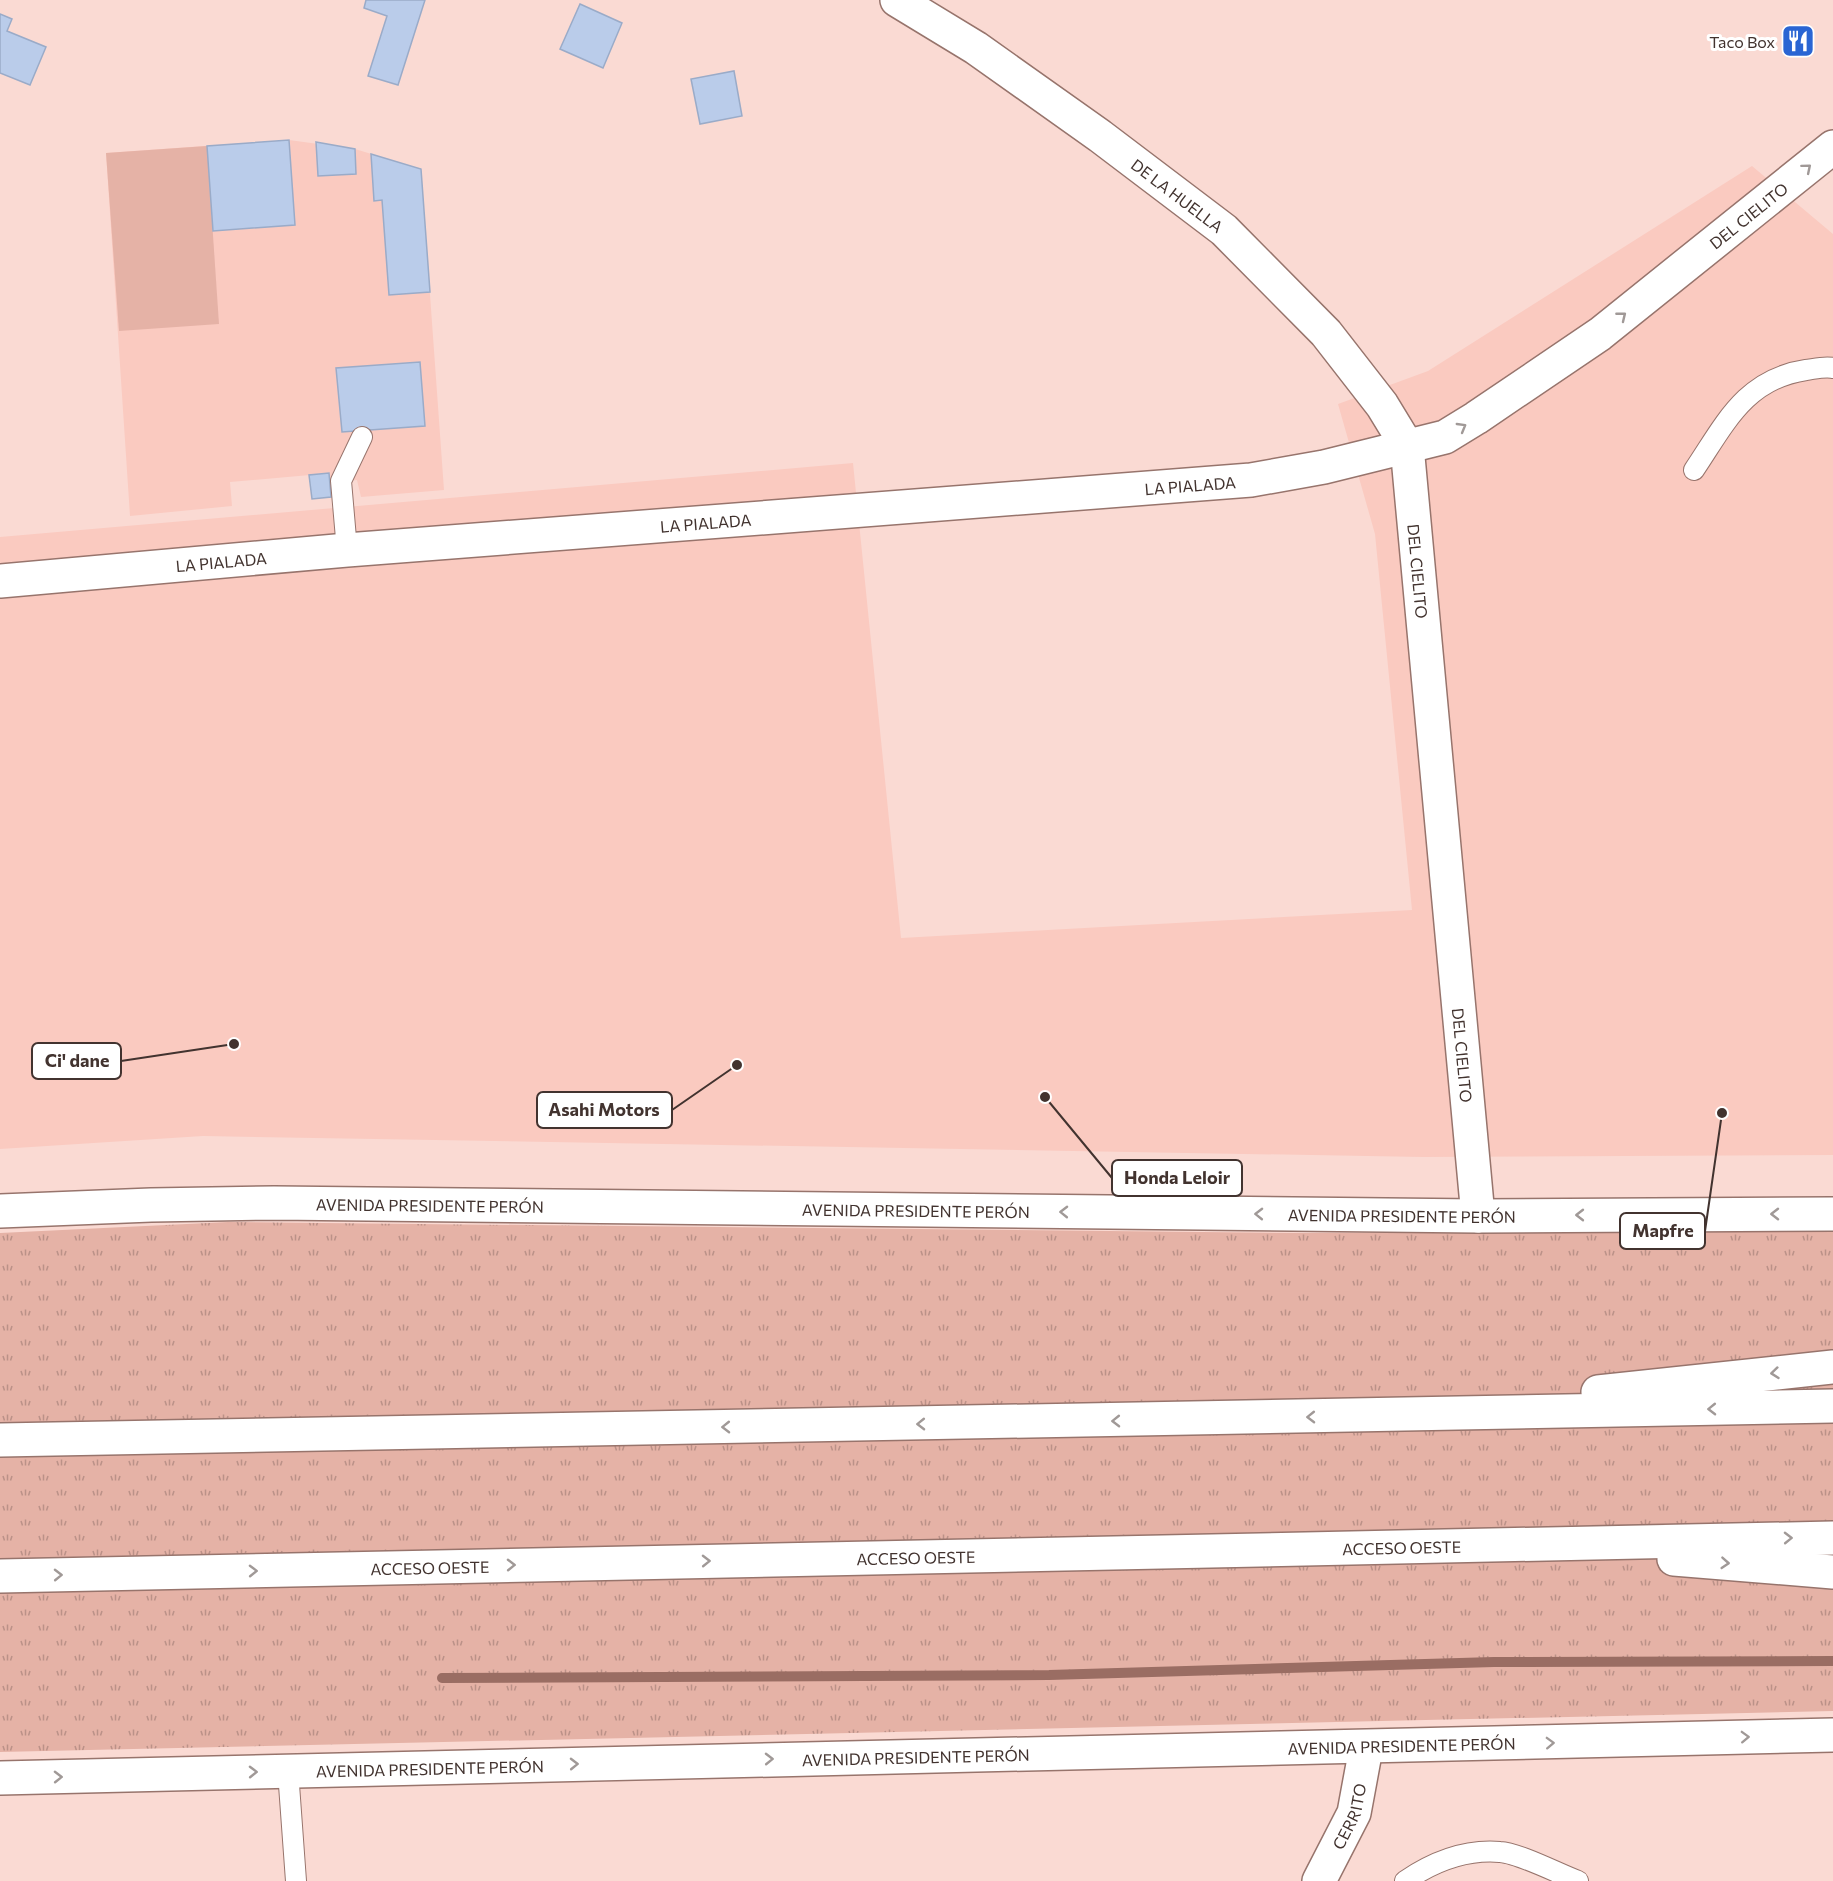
<svg xmlns="http://www.w3.org/2000/svg" width="1833" height="1881" viewBox="0 0 1833 1881" font-family="Commissioner,sans-serif">
  <style>
    .built { fill: #facac0 }
    .grass { fill: url(#grass-tufts) }
    .garden { fill: #e5b2a6 }
    .lines { fill: none; stroke-linecap: round; stroke-linejoin: round }
    .stream { stroke: #9a6d63; stroke-width: 10 }
    .building { fill: #baccea; stroke: #9aabc8; stroke-width: 1.5 }
    .service-casing { stroke: #97746c; stroke-width: 22 }
    .minor-casing { stroke: #97746c; stroke-width: 36 }
    .tertiary-casing { stroke: #97746c; stroke-width: 36 }
    .motorway-casing { stroke: #97746c; stroke-width: 36 }
    .service { stroke: #fff; stroke-width: 20 }
    .minor { stroke: #fff; stroke-width: 33 }
    .tertiary { stroke: #fff; stroke-width: 33 }
    .motorway { stroke: #fff; stroke-width: 33 }
    .oneway { stroke: #a09997 }
    .labels { text-anchor: middle; dominant-baseline: central; stroke-width: 6; stroke-linejoin: round; paint-order: stroke }
    .poi-label { font-size: 16px; fill: #42332f; stroke: #fff; text-anchor: end }
    .street-label { font-size: 16px; fill: #42332f; stroke: #fff }
    .leader { fill: none; stroke: #42332f; stroke-width: 2 }
    .callout-dot { fill: #42332f; stroke: #fff; stroke-width: 2 }
    .callout { fill: #fff; stroke: #42332f; stroke-width: 2 }
    .callout-label { font-size: 18px; text-anchor: middle; font-weight: bold; fill: #42332f }
  </style>
  <defs>
    <pattern id="grass-tufts" width="24" height="20" patternUnits="userSpaceOnUse" patternTransform="scale(1.5)"><rect width="24" height="20" fill="#e5b2a6"/><path d="M3 7l-1-3M5 7V3M7 7l1-3M15 17l-1-3M17 17v-4M19 17l1-3" fill="none" stroke="#bb9188"/></pattern>
  </defs>
  <rect width="100%" height="100%" fill="#fadad3"/>
  <path class="built" d="M289,140L355,149L421,169L444,490L361,497L357,480L330,482L310,475L230,482L232,506L130,516L106,153Z
    M1752,166L1833,234V1155L1423,1157L203,1136L0,1149V537L853,463L901,938L1412,910L1375,534L1338,404L1428,371Z"/>
  <path class="grass" d="M228,1222L1306,1233L1833,1230V1711L0,1752V1233Z"/>
  <path class="garden" d="M207,146L219,324L119,331L106,153Z"/>
  <g class="lines">
    <path class="stream" d="M442,1678L1049,1675L1494,1662L1833,1661"/>
  </g>
  <path class="building" d="M366,0H425L398,85L368,76L387,16L364,8Z
    M580,4L622,23L603,68L560,49Z
    M0,14L12,19L7,31L46,47L30,85L0,73Z
    M734,71L742,116L700,124L691,79Z
    M289,140L295,225L213,231L207,146Z
    M316,142L355,149L356,174L318,176Z
    M371,154L421,169L430,292L389,295L382,200L374,201Z
    M420,362L425,426L342,432L336,368Z
    M329,473L331,497L312,499L309,475Z"/>
  <g class="lines">
    <g class="service-casing">
      <path id="service" d="M1694,470C1725,424 1745,379 1806,370C1814,369 1825,366 1833,368
        M347,550L341,481L362,437
        M288,1771L296,1881
        M1405,1881C1433,1862 1465,1849 1500,1852C1519,1853 1559,1874 1578,1881"/>
    </g>
    <g class="minor-casing">
      <g id="minor">
        <path id="s1" d="M897,0L976,48L1100,136L1224,230L1326,333L1382,405L1407,446L1478,1216"/>
        <path id="s2" d="M0,581L347,550L1251,480L1324,467L1445,437L1476,418L1600,334L1833,147"/>
        <path id="s3" d="M1319,1881L1354,1813L1366,1748"/>
      </g>
    </g>
    <g class="tertiary-casing">
      <g id="tertiary">
        <path id="s4" d="M0,1211L151,1205L274,1203L1478,1216L1833,1214"/>
        <path id="s5" d="M0,1778L1833,1735"/>
      </g>
    </g>
    <g class="motorway-casing">
      <g id="motorway">
        <path d="M1598,1392L1833,1367"/>
        <path d="M0,1440L1833,1406"/>
        <path d="M1674,1559L1833,1572"/>
        <path id="s6" d="M0,1576L1833,1538"/>
      </g>
    </g>
    <use href="#service" class="service"/>
    <use href="#minor" class="minor"/>
    <use href="#tertiary" class="tertiary"/>
    <use href="#motorway" class="motorway"/>
  </g>
  <defs><path id="oneway-chevron" d="M-2-3.5L2.5 0L-2 3.5" fill="none" stroke-width="1.6" stroke-linecap="round" stroke-linejoin="round" transform="scale(1.5)"/></defs>
  <g class="oneway">
    <use href="#oneway-chevron" transform="translate(1807 168) rotate(-40)"/>
    <use href="#oneway-chevron" transform="translate(1622 316) rotate(-39)"/>
    <use href="#oneway-chevron" transform="translate(1462 427) rotate(-30)"/>
    <use href="#oneway-chevron" transform="translate(1064 1212) rotate(-179)"/>
    <use href="#oneway-chevron" transform="translate(1259 1214) rotate(-179)"/>
    <use href="#oneway-chevron" transform="translate(1775 1214) rotate(180)"/>
    <use href="#oneway-chevron" transform="translate(1580 1215) rotate(180)"/>
    <use href="#oneway-chevron" transform="translate(1775 1373) rotate(174)"/>
    <use href="#oneway-chevron" transform="translate(1712 1409) rotate(179)"/>
    <use href="#oneway-chevron" transform="translate(1311 1417) rotate(179)"/>
    <use href="#oneway-chevron" transform="translate(1116 1421) rotate(179)"/>
    <use href="#oneway-chevron" transform="translate(921 1424) rotate(179)"/>
    <use href="#oneway-chevron" transform="translate(726 1427) rotate(179)"/>
    <use href="#oneway-chevron" transform="translate(1788 1538) rotate(-1)"/>
    <use href="#oneway-chevron" transform="translate(706 1561) rotate(-1)"/>
    <use href="#oneway-chevron" transform="translate(1725 1563) rotate(4)"/>
    <use href="#oneway-chevron" transform="translate(511 1565) rotate(-1)"/>
    <use href="#oneway-chevron" transform="translate(253 1571) rotate(-1)"/>
    <use href="#oneway-chevron" transform="translate(58 1575) rotate(-1)"/>
    <use href="#oneway-chevron" transform="translate(1745 1737) rotate(-2)"/>
    <use href="#oneway-chevron" transform="translate(1550 1743) rotate(-2)"/>
    <use href="#oneway-chevron" transform="translate(769 1759) rotate(-1)"/>
    <use href="#oneway-chevron" transform="translate(574 1764) rotate(-1)"/>
    <use href="#oneway-chevron" transform="translate(253 1772) rotate(-1)"/>
    <use href="#oneway-chevron" transform="translate(58 1777) rotate(-1)"/>
  </g>
  <defs>
    <g id="restaurant-square" transform="scale(1.725)"><rect x="-9" y="-9" width="18" height="18" rx="4" fill="#2a65d3" stroke="#fff"/><path d="M-5-6h1v4h1v-4h1v4h1v-4h1v5L-1.5 .5V6h-2V.5L-5-1ZM5-6V6H3V1.5H1.5Q1.5-4 5-6Z" fill="#fff"/></g>
  </defs>
  <g fill-rule="evenodd">
    <use href="#restaurant-square" x="1798" y="41"/>
  </g>
  <g class="labels">
    <g class="poi-label">
      <text x="1775" y="41">Taco Box</text>
    </g>
    <g class="street-label">
      <text stroke="none"><textPath href="#s1" startOffset="342">DE LA HUELLA</textPath></text>
      <text stroke="none"><textPath href="#s2" startOffset="1830">DEL CIELITO</textPath></text>
      <text stroke="none"><textPath href="#s2" startOffset="1194">LA PIALADA</textPath></text>
      <text stroke="none"><textPath href="#s2" startOffset="708">LA PIALADA</textPath></text>
      <text stroke="none"><textPath href="#s2" startOffset="222">LA PIALADA</textPath></text>
      <text stroke="none"><textPath href="#s1" startOffset="810">DEL CIELITO</textPath></text>
      <text stroke="none"><textPath href="#s1" startOffset="1296">DEL CIELITO</textPath></text>
      <text stroke="none"><textPath href="#s4" startOffset="430">AVENIDA PRESIDENTE PERÓN</textPath></text>
      <text stroke="none"><textPath href="#s4" startOffset="916">AVENIDA PRESIDENTE PERÓN</textPath></text>
      <text stroke="none"><textPath href="#s4" startOffset="1402">AVENIDA PRESIDENTE PERÓN</textPath></text>
      <text stroke="none"><textPath href="#s6" startOffset="1402">ACCESO OESTE</textPath></text>
      <text stroke="none"><textPath href="#s6" startOffset="916">ACCESO OESTE</textPath></text>
      <text stroke="none"><textPath href="#s6" startOffset="430">ACCESO OESTE</textPath></text>
      <text stroke="none"><textPath href="#s5" startOffset="1402">AVENIDA PRESIDENTE PERÓN</textPath></text>
      <text stroke="none"><textPath href="#s5" startOffset="916">AVENIDA PRESIDENTE PERÓN</textPath></text>
      <text stroke="none"><textPath href="#s5" startOffset="430">AVENIDA PRESIDENTE PERÓN</textPath></text>
      <text stroke="none"><textPath href="#s3" startOffset="72">CERRITO</textPath></text>
    </g>
  </g>
  <path class="leader" d="M234 1044L121 1061M737 1065L672 1110M1045 1097L1112 1178M1722 1113L1705 1231"/>
  <g class="callout-dot">
    <circle cx="234" cy="1044" r="6"/>
    <circle cx="737" cy="1065" r="6"/>
    <circle cx="1045" cy="1097" r="6"/>
    <circle cx="1722" cy="1113" r="6"/>
  </g>
  <g class="callout">
    <rect x="32" y="1043" width="89" height="36" rx="6"/>
    <rect x="537" y="1092" width="135" height="36" rx="6"/>
    <rect x="1112" y="1160" width="130" height="36" rx="6"/>
    <rect x="1620" y="1213" width="85" height="36" rx="6"/>
  </g>
  <g class="callout-label">
    <text x="77" y="1067">Ci' dane</text>
    <text x="604" y="1116">Asahi Motors</text>
    <text x="1177" y="1184">Honda Leloir</text>
    <text x="1663" y="1237">Mapfre</text>
  </g>
</svg>
